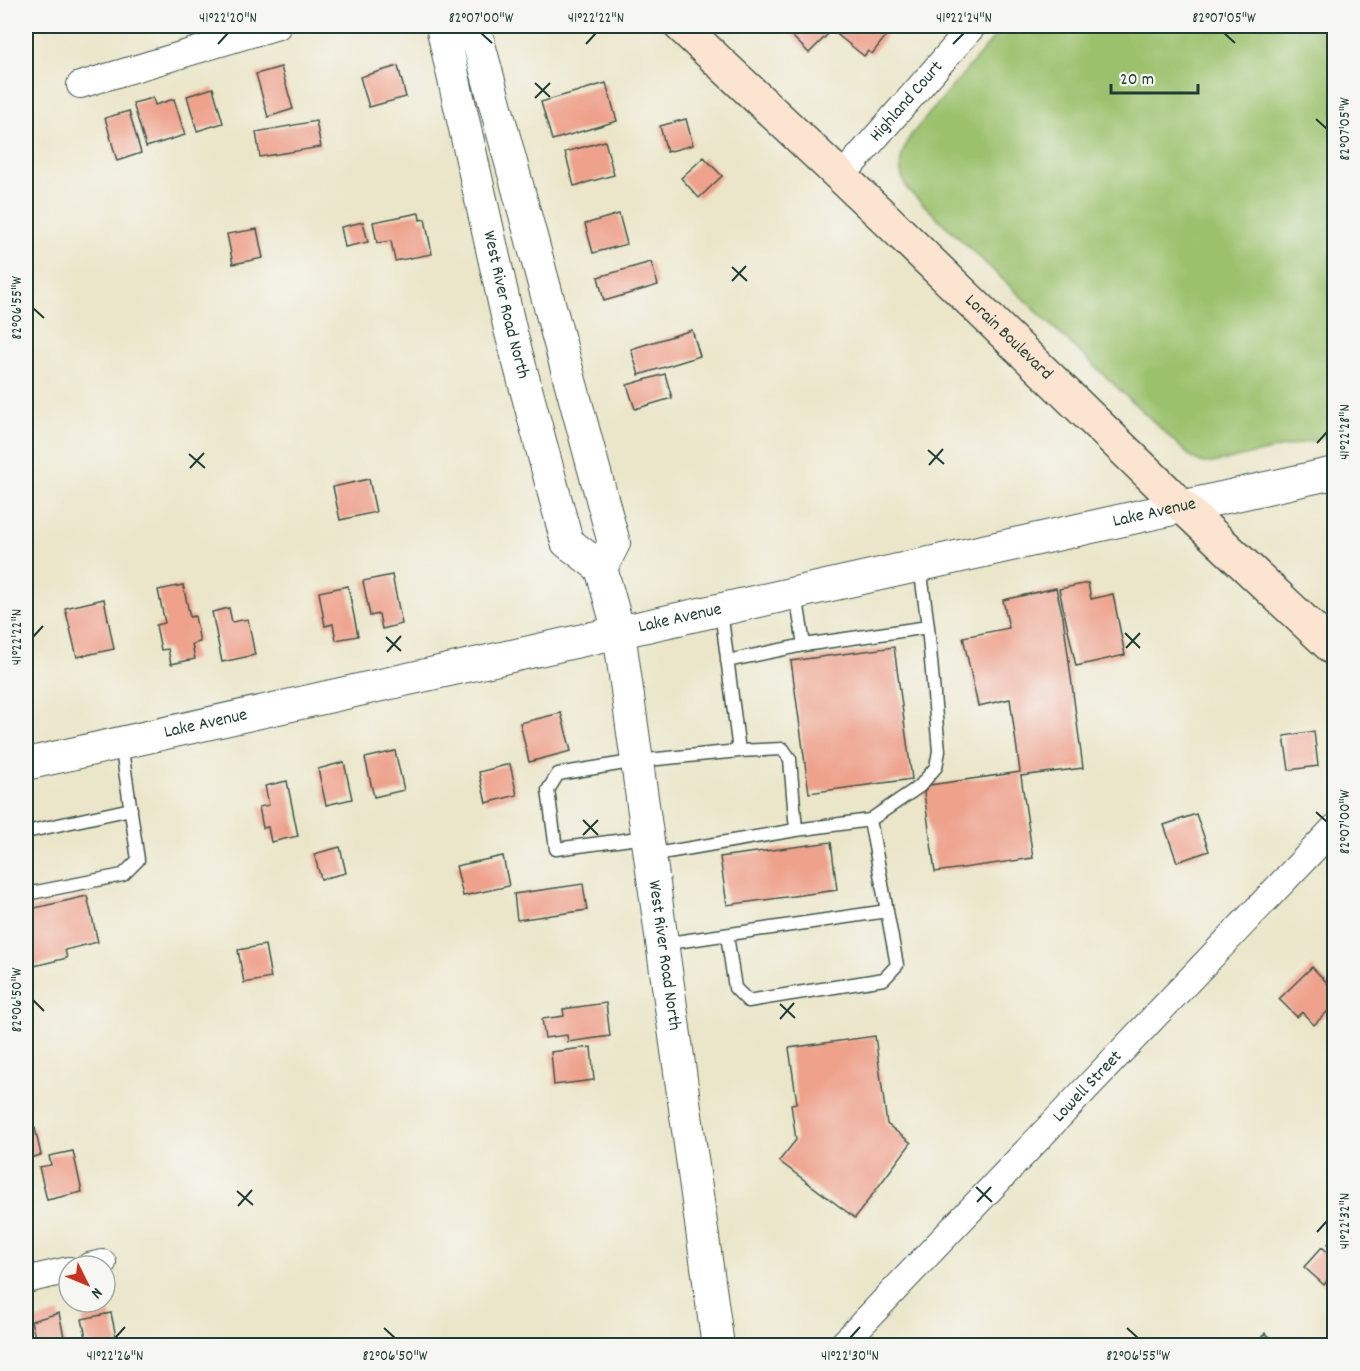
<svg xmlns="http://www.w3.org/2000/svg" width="1360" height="1371" viewBox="0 0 1360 1371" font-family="Dekko,sans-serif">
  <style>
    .green { fill: #9bc16c; stroke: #5d7f50; stroke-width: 1.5 }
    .building { fill: #eea18b }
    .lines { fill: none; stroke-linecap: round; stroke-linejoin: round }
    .service-casing { stroke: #3e564a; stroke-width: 15 }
    .minor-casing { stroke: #3e564a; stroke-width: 28 }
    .tertiary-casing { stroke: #3e564a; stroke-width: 34 }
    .secondary-casing { stroke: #3e564a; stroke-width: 36 }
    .service { stroke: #fff; stroke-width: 12 }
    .minor { stroke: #fff; stroke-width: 26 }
    .tertiary { stroke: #fff; stroke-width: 32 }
    .secondary { stroke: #fce5d0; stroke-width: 33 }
    .ticks { fill: none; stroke: #1f3d34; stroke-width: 2 }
    .labels { text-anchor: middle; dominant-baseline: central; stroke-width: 4.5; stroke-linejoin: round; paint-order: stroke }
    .street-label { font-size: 18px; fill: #1f3d34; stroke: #f6f6f2 }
    .neatline { fill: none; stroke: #1f3d34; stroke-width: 2 }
    .ticks-label { font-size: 15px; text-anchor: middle; fill: #1f3d34 }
  </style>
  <rect width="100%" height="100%" fill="#f6f6f2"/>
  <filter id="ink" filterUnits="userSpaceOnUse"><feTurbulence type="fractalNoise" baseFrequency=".0167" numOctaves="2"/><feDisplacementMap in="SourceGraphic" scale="12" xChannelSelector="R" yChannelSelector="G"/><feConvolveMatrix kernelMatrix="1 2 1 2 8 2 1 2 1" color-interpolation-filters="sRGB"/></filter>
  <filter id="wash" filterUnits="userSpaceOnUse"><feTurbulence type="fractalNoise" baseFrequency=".008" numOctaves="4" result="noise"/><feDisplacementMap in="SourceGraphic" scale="24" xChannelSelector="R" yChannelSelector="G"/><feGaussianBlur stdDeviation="1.35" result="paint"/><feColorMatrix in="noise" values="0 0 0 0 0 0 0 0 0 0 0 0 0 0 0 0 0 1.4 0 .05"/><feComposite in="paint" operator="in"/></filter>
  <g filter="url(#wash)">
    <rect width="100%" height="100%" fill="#ebe6c9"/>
    <path class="green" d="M1004,26H1334V436L1213,463H1203L1192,458L908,190C896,170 899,155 911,135Z"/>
    <g id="blocks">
      <path class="building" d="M787,26H817L827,35L809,53L784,28Z
        M831,26H873L886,36L872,54L868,51L864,56L829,28Z
        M398,66L406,97L369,107L360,77Z
        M281,67L293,109L268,117L256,74Z
        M606,83L617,121L552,140L541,102Z
        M213,88L223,123L197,131L187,96Z
        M153,98L155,105L174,99L185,135L146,147L133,103Z
        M129,111L141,153L117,161L105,118Z
        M686,119L693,145L667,152L660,126Z
        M316,121L321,147L260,157L256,132Z
        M605,141L614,175L574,186L565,152Z
        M704,157L722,176L699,198L681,178Z
        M419,213L420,220L425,219L432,254L395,261L391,241L377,243L373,222Z
        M619,214L627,244L593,253L585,224Z
        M363,222L368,242L345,247L341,227Z
        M257,229L263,258L233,264L227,234Z
        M651,262L658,285L604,301L598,277Z
        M692,330L700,356L639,375L631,349Z
        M665,374L672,398L635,409L627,385Z
        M369,479L376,512L340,520L333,487Z
        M392,575L402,624L382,629L379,614L370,616L363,581Z
        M1088,583L1091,599L1113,594L1125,655L1076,666L1059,589Z
        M183,585L190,617L195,616L200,642L192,644L195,659L171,664L168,649L161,650L156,625L165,623L158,590Z
        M348,586L358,636L336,640L333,624L325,626L319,592Z
        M1056,588L1063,617L1083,768L1021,776L1033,858L935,872L923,786L1020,772L1010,699L978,706L963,637L1009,628L1003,600Z
        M104,599L114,649L77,657L65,608Z
        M229,608L232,622L248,619L255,655L222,662L212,612Z
        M894,647L912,779L809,793L791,661Z
        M561,713L571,751L529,762L520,723Z
        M1314,731L1318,766L1289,770L1284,736Z
        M395,751L404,790L374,797L365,758Z
        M344,762L352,799L326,805L318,769Z
        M510,764L517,795L486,803L479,772Z
        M287,781L298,836L271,842L268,827L263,828L259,807L269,805L265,786Z
        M1196,814L1209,851L1177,862L1164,825Z
        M831,842L837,890L727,905L720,857Z
        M340,847L346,873L321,879L314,854Z
        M503,856L509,886L463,896L456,866Z
        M583,884L587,910L517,920L514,894Z
        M87,896L98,942L65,950L67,958L26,968V910Z
        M265,945L271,978L244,983L238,950Z
        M1312,967L1334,990V1005L1314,1025L1302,1012L1297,1017L1279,999Z
        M606,1003L610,1036L568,1042L567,1035L545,1038L542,1019L564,1016L563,1009Z
        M875,1036L887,1124L911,1143L855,1218L779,1161L796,1140L791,1104L797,1103L789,1048Z
        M591,1047L594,1080L554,1085L551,1052Z
        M35,1128L41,1155L26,1159V1130Z
        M73,1151L82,1192L47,1200L39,1167L51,1165L49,1156Z
        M1334,1237V1250L1328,1244Z
        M1322,1247L1334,1258V1272L1324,1285L1304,1267Z
        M59,1313L66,1346H37L31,1321Z
        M111,1313L118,1346H88L82,1319Z
        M1265,1333L1279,1346H1254Z"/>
    </g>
  </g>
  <g filter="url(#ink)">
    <use href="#blocks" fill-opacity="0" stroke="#3e564a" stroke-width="1.5"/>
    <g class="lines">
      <g class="service-casing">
        <path id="service" d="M796,594L804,645L928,627
          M721,611L739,751
          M727,661L804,645
          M870,820L920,786L936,767L939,751L928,627L920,566
          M26,832L131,809
          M646,837L556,849L548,790L558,774L637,761L739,751L783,749L790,759L796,830L870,820L887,911L662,944
          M650,855L796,830
          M26,894L123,875L138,860L121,743
          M727,935L735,988L748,1001L884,979L897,965L887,911"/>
      </g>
      <g class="minor-casing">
        <g id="minor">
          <path d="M80,85L278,26"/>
          <path id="s1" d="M841,177L973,26"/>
          <path d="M89,1266L103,1263"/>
          <path d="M26,1280L69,1270"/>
          <path id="s2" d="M841,1346L1334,828"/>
        </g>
      </g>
      <g class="tertiary-casing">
        <g id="tertiary">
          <path id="s3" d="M442,26L510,329L567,542L601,568L614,543L474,26"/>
          <path id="s4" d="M601,568L619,632L718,1346"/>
          <path id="s5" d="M26,764L1334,473"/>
        </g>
      </g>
      <g class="secondary-casing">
        <g id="secondary">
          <path id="s6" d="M681,26L884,217L1183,507L1334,649"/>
        </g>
      </g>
      <use href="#service" class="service"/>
      <use href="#minor" class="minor"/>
      <use href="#tertiary" class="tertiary"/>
      <use href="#secondary" class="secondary"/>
    </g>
  </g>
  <path class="ticks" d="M481,33L492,43M1224,33L1235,43M218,44L228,33M586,44L596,33M953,44L964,33M535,83L550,97M535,98L550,83M1316,119L1327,129M732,267L747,281M732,281L746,266M33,308L44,318M1317,443L1327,432M928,450L944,464M189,454L205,468M929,465L943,449M190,468L204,453M1125,633L1140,648M33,637L43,626M386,637L401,651M1126,648L1140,633M387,652L401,636M1316,812L1327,822M583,820L598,835M583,835L598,820M33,1000L44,1011M780,1004L795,1018M780,1019L794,1003M976,1187L992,1202M237,1191L253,1205M977,1202L991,1187M238,1206L252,1190M1317,1232L1327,1221M384,1328L395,1338M1127,1328L1138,1338M115,1338L125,1327M850,1338L860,1327"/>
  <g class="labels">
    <g class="street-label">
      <text stroke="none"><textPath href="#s1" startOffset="100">Highland Court</textPath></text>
      <text stroke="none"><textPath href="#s3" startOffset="286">West River Road North</textPath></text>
      <text stroke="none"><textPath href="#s6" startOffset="452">Lorain Boulevard</textPath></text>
      <text stroke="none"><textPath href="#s5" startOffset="1156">Lake Avenue</textPath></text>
      <text stroke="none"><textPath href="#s5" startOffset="670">Lake Avenue</textPath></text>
      <text stroke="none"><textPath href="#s5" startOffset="184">Lake Avenue</textPath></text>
      <text stroke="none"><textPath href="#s4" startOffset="393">West River Road North</textPath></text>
      <text stroke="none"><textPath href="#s2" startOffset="358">Lowell Street</textPath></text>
    </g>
  </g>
  <rect width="1360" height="1371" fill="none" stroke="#f6f6f2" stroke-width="66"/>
  <g transform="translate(87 1284) rotate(133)"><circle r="28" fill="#f6f6f2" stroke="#a0aca6" stroke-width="1.5"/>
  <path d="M0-4.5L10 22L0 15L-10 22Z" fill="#c8321e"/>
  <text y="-9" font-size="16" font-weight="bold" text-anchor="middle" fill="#1f3d34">N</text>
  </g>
  <path d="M1111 84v9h87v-9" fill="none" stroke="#1f3d34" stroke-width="3"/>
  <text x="1120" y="84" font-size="18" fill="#1f3d34" stroke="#f6f6f2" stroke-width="4.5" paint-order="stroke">20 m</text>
  <rect x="33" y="33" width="1294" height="1305" class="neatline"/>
  <g class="ticks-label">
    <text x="228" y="22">41°22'20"N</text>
    <text x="481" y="22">82°07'00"W</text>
    <text x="596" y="22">41°22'22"N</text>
    <text x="964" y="22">41°22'24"N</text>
    <text x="1224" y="22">82°07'05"W</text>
    <text transform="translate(1344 129) rotate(-90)" y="5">82°07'05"W</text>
    <text transform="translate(16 308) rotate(-90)" y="5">82°06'55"W</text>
    <text transform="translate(1344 432) rotate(-90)" y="5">41°22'28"N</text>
    <text transform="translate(16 637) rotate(-90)" y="5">41°22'22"N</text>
    <text transform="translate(1344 822) rotate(-90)" y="5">82°07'00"W</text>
    <text transform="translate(16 1000) rotate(-90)" y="5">82°06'50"W</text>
    <text transform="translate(1344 1221) rotate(-90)" y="5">41°22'32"N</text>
    <text x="115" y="1360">41°22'26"N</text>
    <text x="395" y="1360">82°06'50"W</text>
    <text x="850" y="1360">41°22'30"N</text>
    <text x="1138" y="1360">82°06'55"W</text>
  </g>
</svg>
